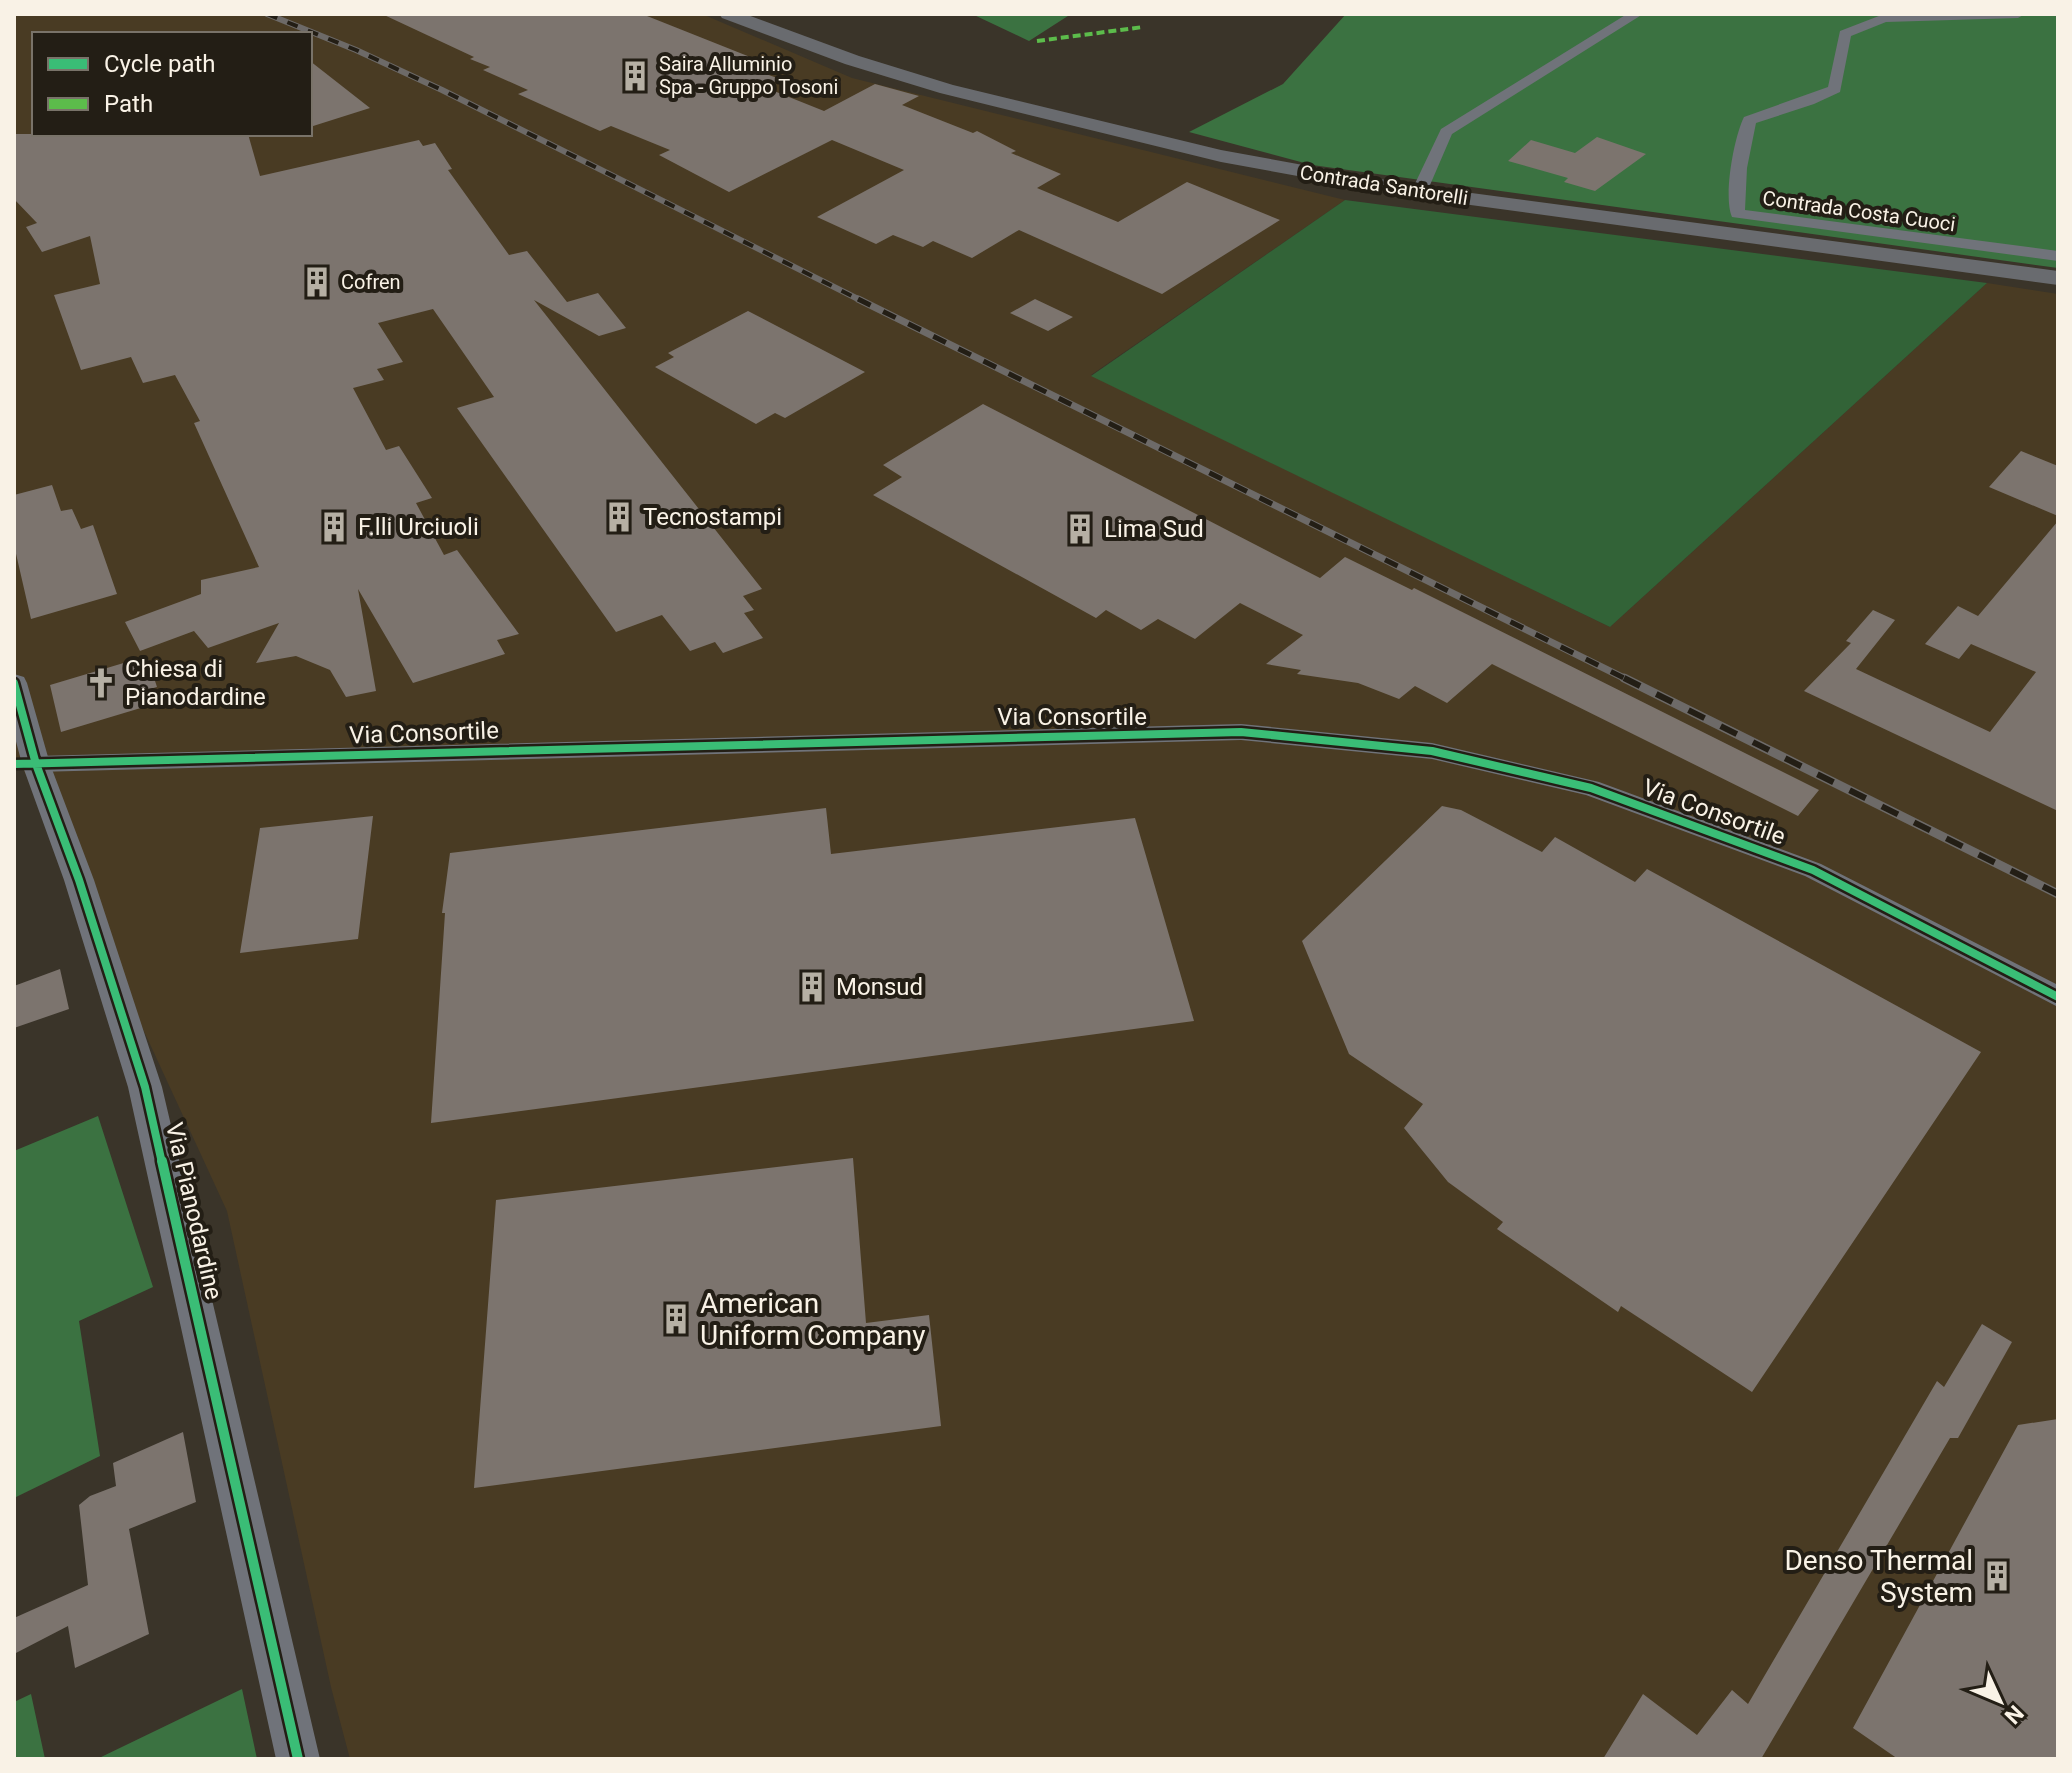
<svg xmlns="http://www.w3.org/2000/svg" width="2072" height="1773" viewBox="0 0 2072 1773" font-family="Roboto,sans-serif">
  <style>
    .built { fill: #493b23; fill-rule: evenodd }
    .green { fill: #326337 }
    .forest { fill: #3b7241 }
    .building { fill: #7c746e }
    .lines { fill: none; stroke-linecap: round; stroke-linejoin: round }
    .minor { fill: #70737a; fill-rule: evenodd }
    .tertiary { fill: #70737a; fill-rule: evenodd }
    .secondary { fill: #696b6f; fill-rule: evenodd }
    .rail-far2-casing { stroke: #6d6a68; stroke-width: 6 }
    .rail-far1-casing { stroke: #6d6a68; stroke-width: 7 }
    .rail-casing { stroke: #6d6a68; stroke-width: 9 }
    .rail-far2 { stroke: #231e15; stroke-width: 4; stroke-dasharray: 11; stroke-linecap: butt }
    .rail-far1 { stroke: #231e15; stroke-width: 5; stroke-dasharray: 14; stroke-linecap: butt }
    .rail { stroke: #231e15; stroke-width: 6; stroke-dasharray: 18; stroke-linecap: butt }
    .quiet { stroke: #5cbc4b; stroke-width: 4; stroke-dasharray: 8 4; stroke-linecap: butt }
    .cycleway-far1-casing { stroke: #231e15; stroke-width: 13 }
    .cycleway-casing { stroke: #231e15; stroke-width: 15 }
    .cycleway-far1 { stroke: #3abd76; stroke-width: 8 }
    .cycleway { stroke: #3abd76; stroke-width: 10 }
    .labels { text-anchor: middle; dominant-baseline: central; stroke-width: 8; stroke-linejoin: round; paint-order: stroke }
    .far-poi-label { font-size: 20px; fill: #f9f2e6; stroke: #231e15; text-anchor: start }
    .far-street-label { font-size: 20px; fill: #f9f2e6; stroke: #231e15 }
    .poi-label { font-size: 24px; fill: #f9f2e6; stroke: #231e15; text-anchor: start }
    .street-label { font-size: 24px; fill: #f9f2e6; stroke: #231e15 }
    .near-poi-label { font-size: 28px; fill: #f9f2e6; stroke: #231e15; text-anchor: start }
  </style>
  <rect width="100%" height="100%" fill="#3a3429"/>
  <path class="built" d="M14,14H702L852,78L1345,200L1091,375L1610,627L1987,283L2058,294V1759H350L331,1687L227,1211L18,758H14ZM34,34H310V134H34Z"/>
  <path class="green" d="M1345,200L1987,283L1610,627L1091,376Z"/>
  <path class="forest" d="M972,14H1071L1029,41Z
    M1346,14H2058V268L1312,165L1189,132L1283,84Z
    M98,1116L153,1287L79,1321L100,1456L14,1498V1151Z
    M242,1689L257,1759H97Z
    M31,1694L45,1759H14V1702Z"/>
  <path class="building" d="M382,14H642L778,68L766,74L780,79L764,87L824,111L875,84L919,96L902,105L973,133L977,131L1016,151L1011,153L1061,174L1037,188L1118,222L1187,182L1280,220L1162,294L1019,230L972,258L933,241L923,247L893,235L876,244L817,217L904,170L832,140L729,192L659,155L670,150L611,126L600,131L518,94L528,90L483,70L490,67L470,59L474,57Z
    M310,61L370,108L310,127Z
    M14,134H248L260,176L419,140L423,146L435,143L452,169L448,170L509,255L527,251L567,302L598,293L626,328L599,336L534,300L762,589L743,596L754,610L744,613L763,638L723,653L715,642L690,651L662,615L616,632L457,408L494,397L433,309L378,323L403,362L377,369L384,380L353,388L386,450L399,446L432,498L416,503L444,555L457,550L519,634L497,640L505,654L413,683L358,589L376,691L346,697L330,670L296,656L256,663L279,623L208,648L194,631L140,651L125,622L201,594V580L259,567L194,423L200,421L175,375L143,383L131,357L81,370L54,295L100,284L90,236L42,252L26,227L37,223L14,199Z
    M1597,137L1646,154L1595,191L1564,182L1568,178L1508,161L1531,140L1575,153Z
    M1035,299L1073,317L1048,331L1010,313Z
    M748,311L865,372L785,418L775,413L756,424L655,367L674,357L668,353Z
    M983,404L1320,578L1345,557L1412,590L1414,588L1819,790L1798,816L1492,664L1447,703L1415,686L1399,699L1358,683L1297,674L1301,670L1266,664L1303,635L1240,603L1195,639L1158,619L1141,630L1106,610L1096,618L873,495L902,477L883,465Z
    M2021,451L2058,466V516L1989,487Z
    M52,485L61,511L72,509L81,529L93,525L117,594L31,619L14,545V495Z
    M2058,521V811L1804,691L1851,643L1846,641L1873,610L1895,620L1856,669L1990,732L2036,672L1971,644L1959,659L1925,644L1958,606L1978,616Z
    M147,656L157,687L139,692L144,707L61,732L50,685Z
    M1442,806L1461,810L1542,852L1555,837L1635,882L1647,869L1981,1052L1752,1392L1621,1306L1618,1312L1497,1229L1503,1222L1448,1182L1404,1128L1423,1104L1349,1054L1302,941Z
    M826,808L831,854L1135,818L1194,1021L431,1123L445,913H442L450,853Z
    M373,816L358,939L240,953L260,828Z
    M60,969L69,1009L14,1028V986Z
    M853,1158L866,1323L929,1315L941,1426L474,1488L496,1200Z
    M1982,1324L2012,1342L1958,1438H1950L1761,1759H1603L1643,1694L1697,1735L1732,1690L1748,1704L1937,1381L1944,1387Z
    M2058,1419V1759H1898L1853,1728L2018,1425Z
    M183,1432L196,1502L129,1529L149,1634L75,1668L68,1626L14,1654V1618L88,1585L79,1505L90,1496L116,1486L113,1463Z"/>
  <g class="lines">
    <path class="minor" d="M1627,14H1643L1452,134L1427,192L1425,195H1413L1411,192L1441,129Z
      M1884,14H2025L2018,18L1886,22L1851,36L1840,92L1814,104L1756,123L1747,168L1745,210L2058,251V261L1732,217C1723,197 1734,137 1744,117L1828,87L1840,31Z
      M1241,724L1432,743L1599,782L1821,864L2058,985V1007L1805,876L1586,795L1432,759L1241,740L36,772L28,770L25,764L28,758L36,756Z"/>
    <path class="tertiary" d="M14,674L24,677L27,683L50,764L94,880L162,1087L320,1759H276L128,1087L64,880L22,764L14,734Z"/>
    <path class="secondary" d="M719,14H745L859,56L953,85L1221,150L1419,186L2058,271V285L1419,198L1221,162L940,93L845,64L722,18Z"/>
    <g class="rail-far2-casing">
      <path id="rail-far2" d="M267,14L356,50L442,90L862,301"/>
    </g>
    <g class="rail-far1-casing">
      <path id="rail-far1" d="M858,299L1628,680"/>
    </g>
    <g class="rail-casing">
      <path id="rail" d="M1624,678L2058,894"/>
    </g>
    <use href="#rail-far2" class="rail-far2"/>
    <use href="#rail-far1" class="rail-far1"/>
    <use href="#rail" class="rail"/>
    <path class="quiet" d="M1037,41L1143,27"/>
    <g class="cycleway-far1-casing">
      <path id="cycleway-far1" d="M14,683L36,764L79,880L145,1087L162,1163
        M14,764L1241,732L1432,751L1591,788L1813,870L2058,997"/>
    </g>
    <g class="cycleway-casing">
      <path id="cycleway" d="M162,1161L298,1759"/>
    </g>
    <use href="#cycleway-far1" class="cycleway-far1"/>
    <use href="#cycleway" class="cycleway"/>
  </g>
  <defs>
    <g id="building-bare" transform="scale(2.4)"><path d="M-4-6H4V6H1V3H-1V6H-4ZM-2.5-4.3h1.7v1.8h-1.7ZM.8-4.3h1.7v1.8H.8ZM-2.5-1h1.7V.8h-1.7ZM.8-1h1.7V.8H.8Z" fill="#b6b0a4" stroke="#231e15" stroke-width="2.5" paint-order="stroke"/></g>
    <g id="church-bare" transform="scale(2.4)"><path d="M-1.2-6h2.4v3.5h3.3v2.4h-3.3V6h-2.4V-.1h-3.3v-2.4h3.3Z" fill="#b6b0a4" stroke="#231e15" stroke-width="2.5" paint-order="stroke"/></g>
  </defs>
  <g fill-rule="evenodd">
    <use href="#building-bare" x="635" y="76"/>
    <use href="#building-bare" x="317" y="282"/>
    <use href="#building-bare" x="619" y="517"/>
    <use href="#building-bare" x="334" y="527"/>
    <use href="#building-bare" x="1080" y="529"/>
    <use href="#church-bare" x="101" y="683"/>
    <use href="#building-bare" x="812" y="987"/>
    <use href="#building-bare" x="676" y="1319"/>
    <use href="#building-bare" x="1997" y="1576"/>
  </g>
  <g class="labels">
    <g class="far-poi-label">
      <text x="659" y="64">Saira Alluminio<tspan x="659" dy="23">Spa - Gruppo Tosoni</tspan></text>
      <text x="341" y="282">Cofren</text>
    </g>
    <g class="far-street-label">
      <text transform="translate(1384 185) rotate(9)">Contrada Santorelli</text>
      <text transform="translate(1859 211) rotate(8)">Contrada Costa Cuoci</text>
    </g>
    <g class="poi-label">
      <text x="643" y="517">Tecnostampi</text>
      <text x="358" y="527">F.lli Urciuoli</text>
      <text x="1104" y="529">Lima Sud</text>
      <text x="125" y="669">Chiesa di<tspan x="125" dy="28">Pianodardine</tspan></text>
      <text x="836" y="987">Monsud</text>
    </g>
    <g class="street-label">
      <text x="1072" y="717">Via Consortile</text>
      <text transform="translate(424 733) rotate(-2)">Via Consortile</text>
      <text transform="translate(1714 812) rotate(20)">Via Consortile</text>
      <text transform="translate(194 1211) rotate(77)">Via Pianodardine</text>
    </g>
    <g class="near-poi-label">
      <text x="700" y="1303">American<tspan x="700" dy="32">Uniform Company</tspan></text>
      <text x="1973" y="1560" text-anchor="end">Denso Thermal<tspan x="1973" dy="32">System</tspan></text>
    </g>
  </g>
  <rect width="2072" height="1773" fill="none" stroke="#f9f2e6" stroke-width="32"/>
  <rect x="32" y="32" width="280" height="104" fill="#231e15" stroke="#797369" stroke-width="2"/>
  <rect x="48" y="58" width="40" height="12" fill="#3abd76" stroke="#797369" stroke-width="2"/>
  <text x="104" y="72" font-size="24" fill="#f9f2e6">Cycle path</text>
  <rect x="48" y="98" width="40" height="12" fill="#5cbc4b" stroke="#797369" stroke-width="2"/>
  <text x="104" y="112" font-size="24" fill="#f9f2e6">Path</text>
  <g transform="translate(2000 1701) rotate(134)" stroke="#231e15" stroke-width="6" paint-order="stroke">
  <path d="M0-6L14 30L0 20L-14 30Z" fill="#f9f2e6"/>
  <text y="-12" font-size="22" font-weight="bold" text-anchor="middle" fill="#f9f2e6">N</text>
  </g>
</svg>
